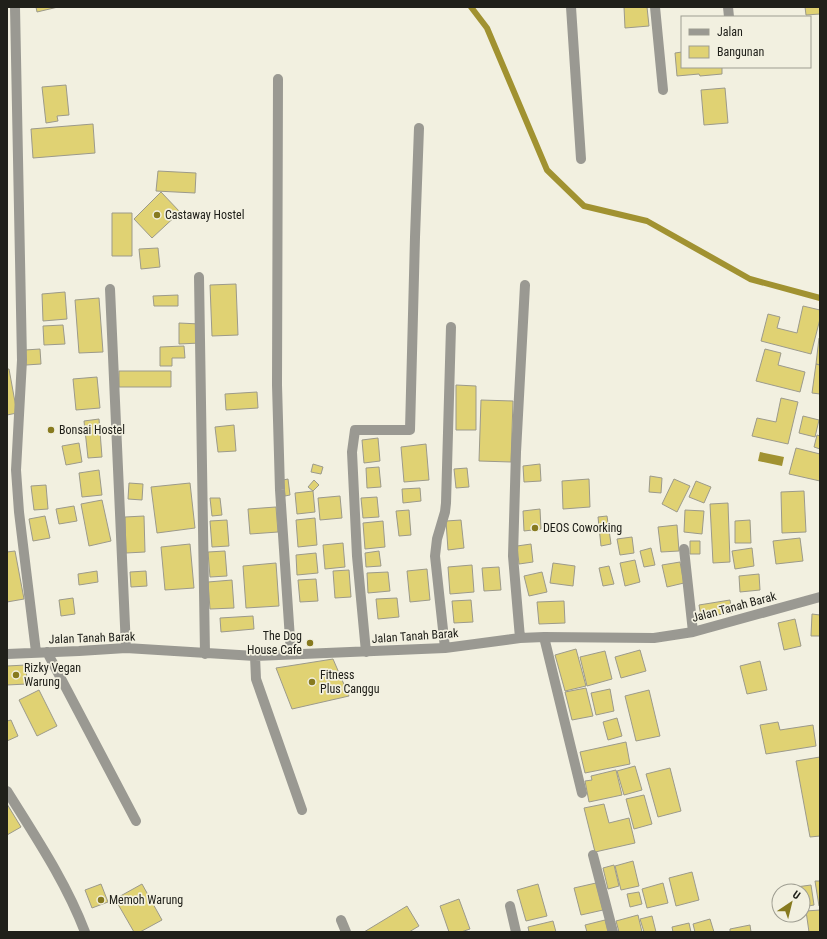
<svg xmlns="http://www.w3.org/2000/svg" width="827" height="939" viewBox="0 0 827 939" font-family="'Roboto Condensed',sans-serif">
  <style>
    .water { fill: #a19231 }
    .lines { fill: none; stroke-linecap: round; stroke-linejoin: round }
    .stream { stroke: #a19231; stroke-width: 6 }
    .building { fill: #e0d273; stroke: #9c9a8b }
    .minor { stroke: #9a9992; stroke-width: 10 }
    .poi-dot { fill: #877a1f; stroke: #f2f0e0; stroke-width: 1.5 }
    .labels { text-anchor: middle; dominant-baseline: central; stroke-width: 3.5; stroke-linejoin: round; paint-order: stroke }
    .poi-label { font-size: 12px; fill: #20201a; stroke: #f2f0e0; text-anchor: start }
    .street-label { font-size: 12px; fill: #20201a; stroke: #f2f0e0 }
  </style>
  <rect width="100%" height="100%" fill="#f2f0e0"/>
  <path class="water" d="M760,452L784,457L782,466L758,461Z"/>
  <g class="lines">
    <path class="stream" d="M471,7L487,28L547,170L584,206L647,221L750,279L820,298"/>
  </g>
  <path class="building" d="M36,7H58L37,12Z
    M624,7H647L649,26L625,28Z
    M805,7H820V14L806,15Z
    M682,52V67H722V74L700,76L699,74L677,76L675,53Z
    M66,85L69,115L57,116L58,121L46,123L42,87Z
    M725,88L728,123L704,125L701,90Z
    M93,124L95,153L33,158L31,129Z
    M158,171L196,173L195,193L156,191Z
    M161,192L180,212L152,238L134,219Z
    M112,213H132V256H112Z
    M158,248L160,267L141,269L139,249Z
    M236,284L238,335L212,336L210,285Z
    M65,292L67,319L43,321L42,294Z
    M178,295V306H154L153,296Z
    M99,298L103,352L79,353L75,300Z
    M803,306L820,310V319L811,354L761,341L768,314L780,317L777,328L797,333Z
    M179,323L200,324V343L179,344Z
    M63,325L65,344L44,345L43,326Z
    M819,338H820V365L816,364Z
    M184,346L185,358H172V366H160V347Z
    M40,349L41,364L26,365L25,350Z
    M765,349L781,353L778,365L805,372L800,392L756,381Z
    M816,364L820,365V394L812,393Z
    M7,369H9L17,413L7,415Z
    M119,371H171V387H119Z
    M97,377L100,408L76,410L73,379Z
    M456,385L476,386V430H456Z
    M257,392L258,408L226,410L225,394Z
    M781,398L798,402L788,444L752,436L757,418L776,422Z
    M481,400L513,401L511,462L479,461Z
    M803,416L819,420L815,437L799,433Z
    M99,419L102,457L88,458L84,421Z
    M234,425L236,451L218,452L215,427Z
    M817,435L820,436V449L814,447Z
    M378,438L380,461L364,463L362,440Z
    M79,443L82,462L66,465L62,446Z
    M426,444L429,480L404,482L401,447Z
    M796,448L820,454V481L789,474Z
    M313,464L323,467L321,474L311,472Z
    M540,464L541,481L524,482L523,466Z
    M379,467L381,487L367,488L366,468Z
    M467,468L469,487L456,488L454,469Z
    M99,470L102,495L82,497L79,473Z
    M650,476L662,478L661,493L649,492Z
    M288,479L290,495L285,496L283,480Z
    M589,479L590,507L563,509L562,481Z
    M674,479L690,486L677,512L662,504Z
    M314,480L319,485L313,491L308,487Z
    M696,481L711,487L704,503L689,497Z
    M129,483L143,484L142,500L128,499Z
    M190,483L195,528L157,533L151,487Z
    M46,485L48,509L34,510L31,486Z
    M420,488L421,501L403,503L402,489Z
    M313,491L315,512L297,514L295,493Z
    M804,491L806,532L782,533L781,492Z
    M340,496L342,518L320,520L318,498Z
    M377,497L379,517L363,518L361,498Z
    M210,498H220L222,515L212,516Z
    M102,500L111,541L89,546L81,504Z
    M728,503L730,562L713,563L710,504Z
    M74,506L77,521L59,524L56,509Z
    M276,507L278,532L250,534L248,509Z
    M540,509L541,529L524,531L523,511Z
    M409,510L411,535L399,536L396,511Z
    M685,510L704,511L702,534L684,532Z
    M45,516L50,538L33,541L29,519Z
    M144,516L145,552L126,553L125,517Z
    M607,516L611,544L601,546L598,517Z
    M315,518L317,545L298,547L296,520Z
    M227,520L229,546L212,547L210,521Z
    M461,520L464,548L448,550L446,521Z
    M750,520L751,543H735V521Z
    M383,521L385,547L365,549L363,523Z
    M677,525L679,551L661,552L658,527Z
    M632,537L634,553L620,555L617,539Z
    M800,538L803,561L776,564L773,541Z
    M690,541H700V554H690Z
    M343,543L345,567L325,569L323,545Z
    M190,544L194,588L165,590L161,547Z
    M531,544L533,562L519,564L517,546Z
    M651,548L655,565L644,567L640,551Z
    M752,548L754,566L735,569L732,551Z
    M15,551L24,599L7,602V552Z
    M225,551L227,576L210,577L208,552Z
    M379,551L381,566L366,567L365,553Z
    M316,553L318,573L297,575L296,555Z
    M635,560L640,582L625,586L620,563Z
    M680,562L684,583L667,587L662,565Z
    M276,563L279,606L246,608L243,566Z
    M553,563L575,566L573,586L550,583Z
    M472,565L474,592L450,594L448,567Z
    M609,566L614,584L603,586L599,568Z
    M499,567L501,590L484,591L482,568Z
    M427,569L430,600L410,602L407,571Z
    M349,570L351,597L335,598L333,571Z
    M97,571L98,582L79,585L78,574Z
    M146,571L147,586L131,587L130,572Z
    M388,572L390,591L368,593L367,573Z
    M542,572L547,592L529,596L524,576Z
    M759,574L760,590L740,592L739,576Z
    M316,579L318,601L300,602L298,580Z
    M232,580L234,608L210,609L208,582Z
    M73,598L75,614L61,616L59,600Z
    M397,598L399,617L378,619L376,599Z
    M471,600L473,622L454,623L452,601Z
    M730,600L732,613L701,617L699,605Z
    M564,601L565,623L539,624L537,602Z
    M812,614L820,615V636H811Z
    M253,616L254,629L221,632L220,618Z
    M795,619L801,646L784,650L778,623Z
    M576,649L586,686L565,691L555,655Z
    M640,650L646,671L621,678L615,657Z
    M605,651L612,679L587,686L580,657Z
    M333,659L349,696L292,709L276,668Z
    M760,661L767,690L747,694L740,666Z
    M26,665L27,684L7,685V666Z
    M586,688L593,716L572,720L565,692Z
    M610,689L614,711L596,715L591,693Z
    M39,690L57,726L37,736L19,700Z
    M649,690L660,736L636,741L625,696Z
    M617,718L622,736L608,740L603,722Z
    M11,720L18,736L7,741V721Z
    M778,722L780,730L813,725L816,746L766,754L760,725Z
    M626,742L630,764L585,773L580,752Z
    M820,757V836L810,837L796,761Z
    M635,766L642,790L624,795L617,771Z
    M670,768L681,811L658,817L646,774Z
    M616,770L622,795L589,802L585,781L592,780L591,776Z
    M644,795L652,824L634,829L626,799Z
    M7,804L21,827L7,835Z
    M604,804L609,823L629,818L635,843L595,852L584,808Z
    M633,861L639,886L621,890L615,866Z
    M614,865L619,886L608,889L603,868Z
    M692,872L699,900L676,906L669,878Z
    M815,881H820V906H819Z
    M596,883L603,910L581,915L574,888Z
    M663,883L668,903L647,908L642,889Z
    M101,884L108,902L92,908L85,890Z
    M142,884L162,920L140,932H134L115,899Z
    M538,884L547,916L526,921L517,890Z
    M811,885L814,905L803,907V891H797L796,887Z
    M639,892L642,904L630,907L627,894Z
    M459,899L470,929L461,932H449L440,906Z
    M407,906L419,926L409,932H364Z
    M820,910V932H809L806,911Z
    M638,915L642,932H619L616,921Z
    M652,916L656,932H644L640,919Z
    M710,919L714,932H695L693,924Z
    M605,920L608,932H587L585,925Z
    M553,921L556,932H529L528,927Z
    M689,923L691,932H673L672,927Z
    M750,925L751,932H730V929Z"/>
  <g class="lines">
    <path class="minor" d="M15,7L22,360L16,470L19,512L36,652
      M571,7L581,159
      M655,7L663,90
      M728,7L729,17
      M278,79L277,385L280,490L291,654
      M199,277L205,654
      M110,289L126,648
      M684,549L693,632
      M544,637L582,793
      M520,638L513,556L516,452L525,285
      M445,648L435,556L437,539L445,512L446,503L451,327
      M47,652L136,821
      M366,652L357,556L352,452L355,430H410L415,237L419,128
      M7,654L79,651L126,648L255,656L445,648L520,638L544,637L654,638L693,632L820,597
      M255,656L256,679L302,810
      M7,791C35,836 66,882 85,932
      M593,855L613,932
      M510,906L516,932
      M341,920L346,932"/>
  </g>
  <g class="poi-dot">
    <circle cx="157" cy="215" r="4"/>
    <circle cx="51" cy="430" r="4"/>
    <circle cx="535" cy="528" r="4"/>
    <circle cx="310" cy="643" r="4"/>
    <circle cx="16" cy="675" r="4"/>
    <circle cx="312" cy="682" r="4"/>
    <circle cx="101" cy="900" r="4"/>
  </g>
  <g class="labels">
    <g class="poi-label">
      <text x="165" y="215">Castaway Hostel</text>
      <text x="59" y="430">Bonsai Hostel</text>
      <text x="543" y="528">DEOS Coworking</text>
      <text x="302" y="636" text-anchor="end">The Dog<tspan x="302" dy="14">House Cafe</tspan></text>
      <text x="24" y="668">Rizky Vegan<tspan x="24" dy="14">Warung</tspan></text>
      <text x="320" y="675">Fitness<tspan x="320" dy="14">Plus Canggu</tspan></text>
      <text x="109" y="900">Memoh Warung</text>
    </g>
    <g class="street-label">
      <text transform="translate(734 607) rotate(-15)">Jalan Tanah Barak</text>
      <text transform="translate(415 636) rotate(-4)">Jalan Tanah Barak</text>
      <text transform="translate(92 638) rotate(-2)">Jalan Tanah Barak</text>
    </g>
  </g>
  <rect width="827" height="939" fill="none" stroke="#20201a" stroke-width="16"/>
  <rect x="681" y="16" width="130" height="52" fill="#f2f0e0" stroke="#9e9d91"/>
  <rect x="689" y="29" width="20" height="6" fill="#9a9992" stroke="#9e9d91"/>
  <text x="717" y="36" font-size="12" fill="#20201a">Jalan</text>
  <rect x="689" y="46" width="20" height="12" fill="#e0d273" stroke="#9e9d91"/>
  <text x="717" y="56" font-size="12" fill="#20201a">Bangunan</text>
  <g transform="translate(791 903) rotate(35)"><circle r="19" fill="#f2f0e0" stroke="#9e9d91"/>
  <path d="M0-3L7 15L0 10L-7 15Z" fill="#877a1f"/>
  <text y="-6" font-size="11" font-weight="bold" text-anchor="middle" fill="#20201a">U</text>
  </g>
</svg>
